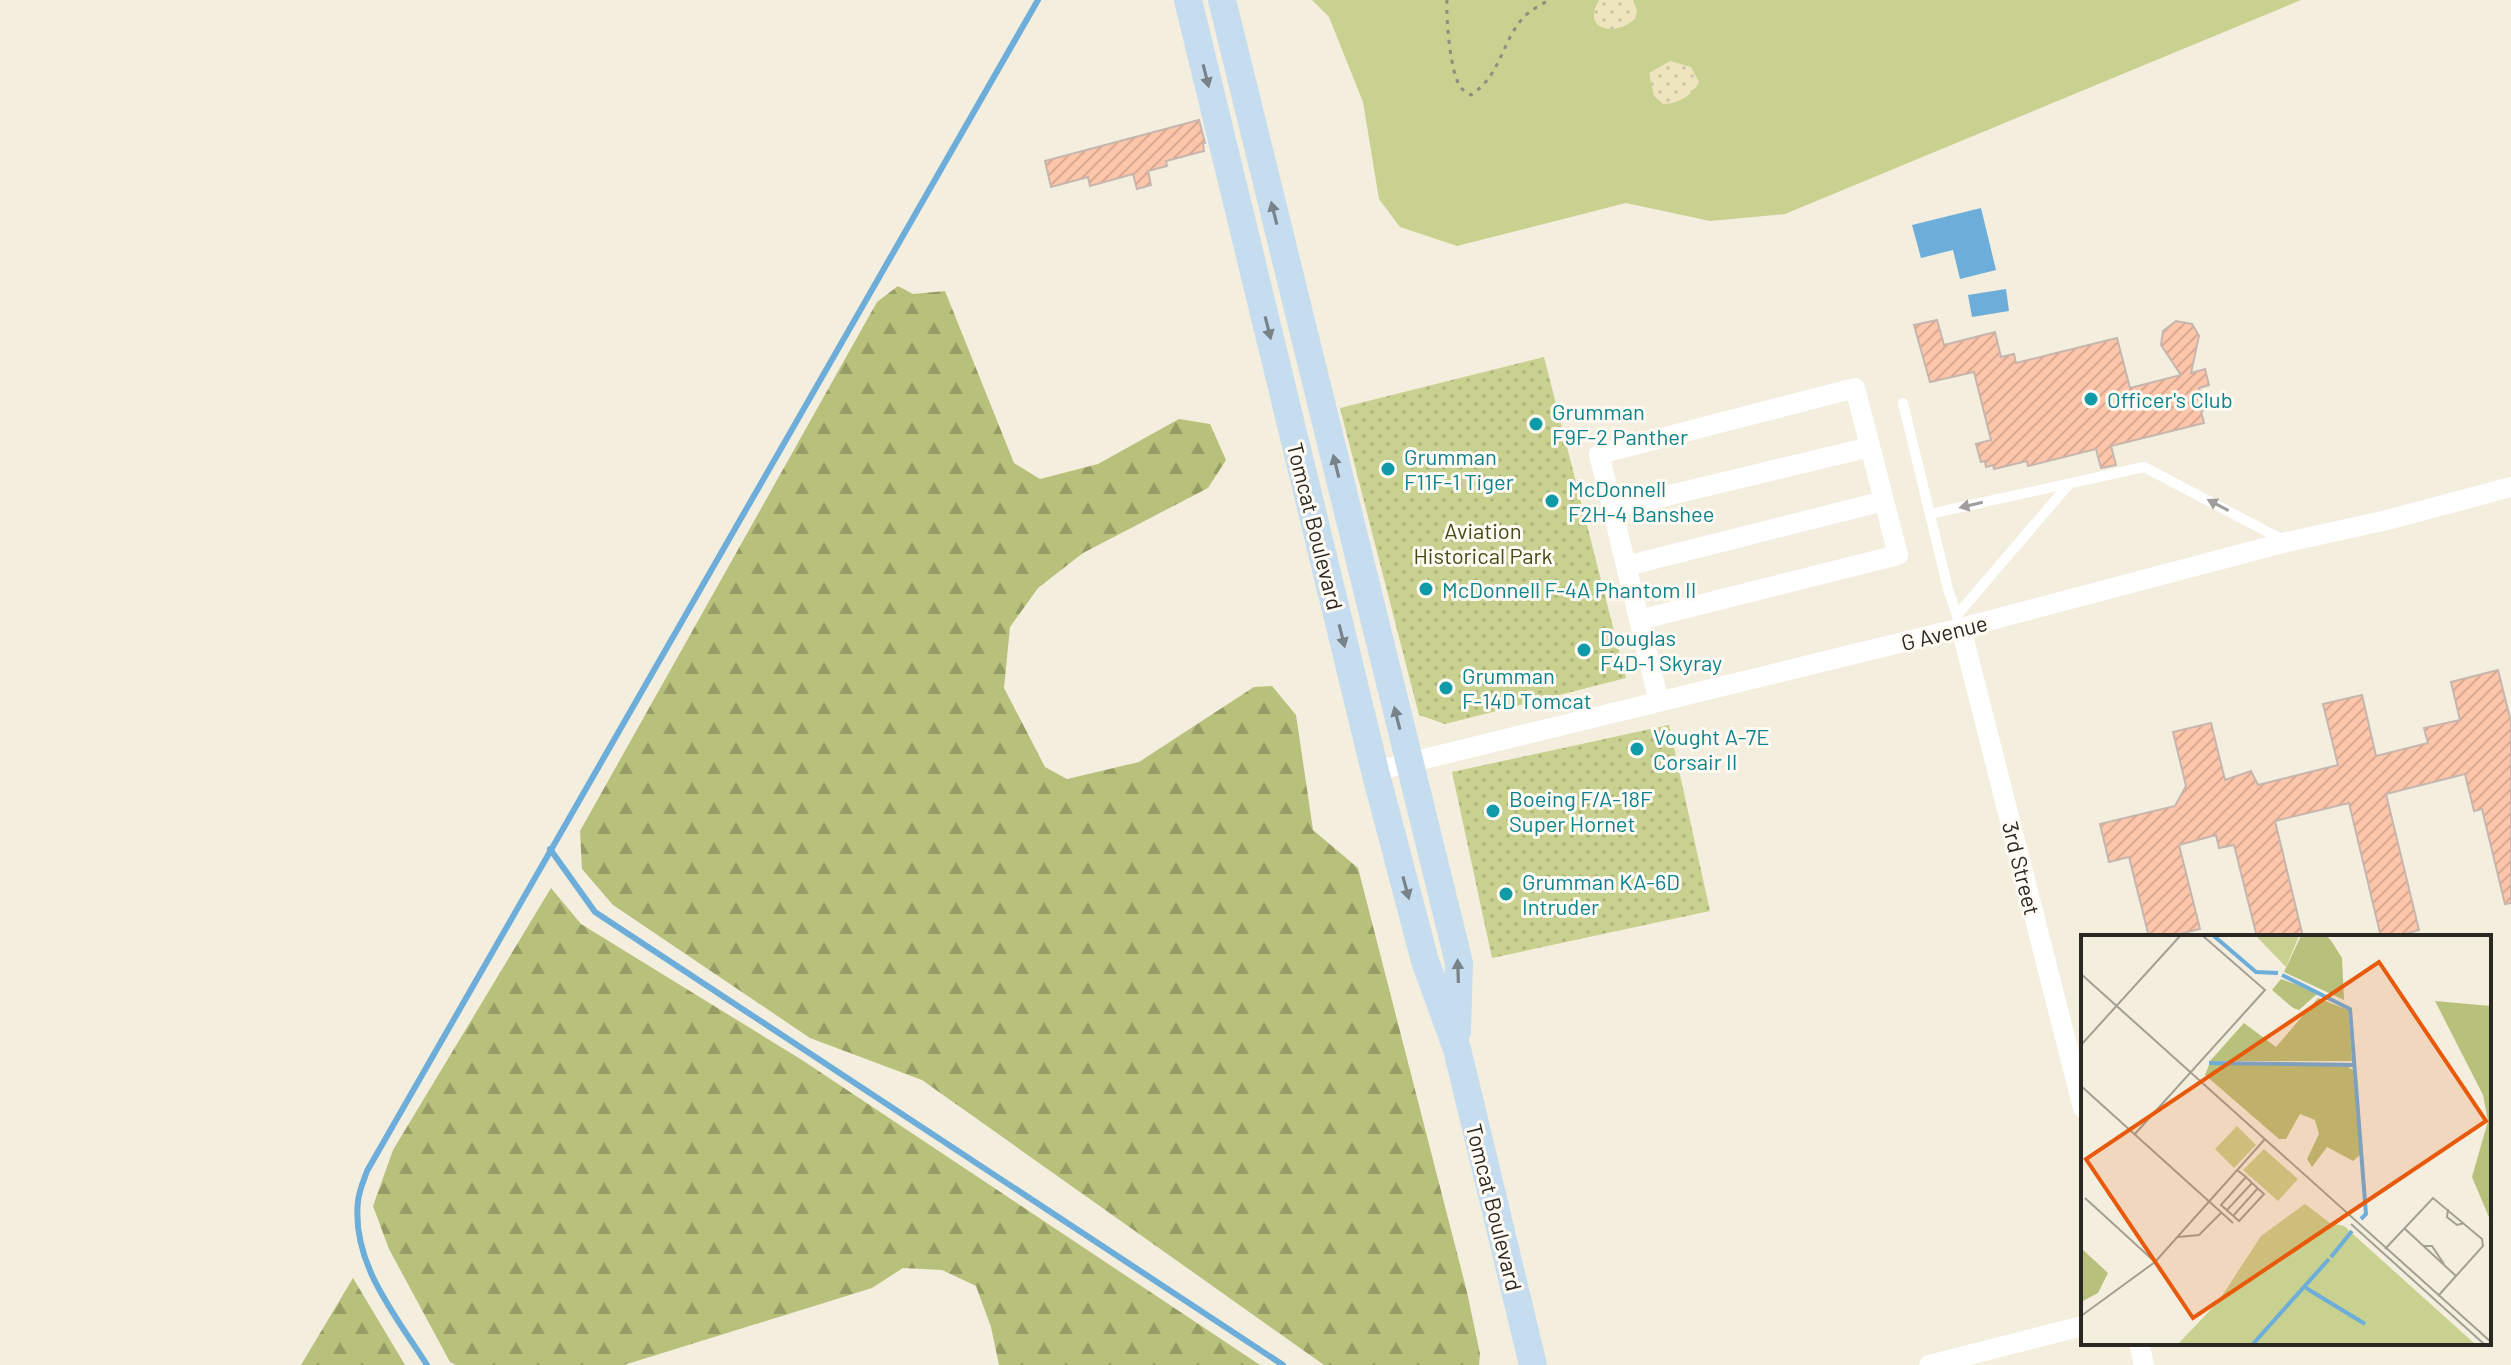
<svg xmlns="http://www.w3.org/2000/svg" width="2511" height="1365" viewBox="0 0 2511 1365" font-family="Barlow,sans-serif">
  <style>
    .grass { fill: #c8d18f }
    .forest { fill: url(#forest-firs) }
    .sand { fill: url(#sand-dots) }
    .park { fill: url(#park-dots) }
    .water { fill: #6dadda }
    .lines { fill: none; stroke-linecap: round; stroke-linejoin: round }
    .stream { stroke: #6dadda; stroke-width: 6 }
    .building { fill: url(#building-hatch); stroke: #c6b6ae; stroke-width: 2 }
    .path { stroke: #908c81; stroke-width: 3; stroke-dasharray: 4 6; stroke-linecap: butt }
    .lane { stroke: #fff; stroke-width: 10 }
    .street { stroke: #fff; stroke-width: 20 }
    .secondary { stroke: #c6ddf0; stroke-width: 28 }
    .oneway { fill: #788289 }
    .oneway2 { fill: #9f9e9c }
    .culture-dot { fill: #0f9aa8; stroke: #fffbf2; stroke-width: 3 }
    .labels { text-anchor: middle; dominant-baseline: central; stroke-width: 6; stroke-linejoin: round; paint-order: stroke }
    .culture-label { font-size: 22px; fill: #0d838f; stroke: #fffbf2; text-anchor: start }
    .street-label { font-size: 22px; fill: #2a2822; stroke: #fffbf2 }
    .park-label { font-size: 22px; fill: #454a16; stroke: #fffbf2 }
    .inset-river { fill: none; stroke: #6dadda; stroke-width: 4 }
    .inset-road { fill: none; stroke: #a39f93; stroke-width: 2 }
    .view { fill: #e8590c; fill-opacity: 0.15; stroke: #e8590c; stroke-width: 4 }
    .inset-edge { fill: none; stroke: #2a2822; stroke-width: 4 }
  </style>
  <defs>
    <pattern id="forest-firs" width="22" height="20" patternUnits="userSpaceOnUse" patternTransform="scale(2)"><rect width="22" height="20" fill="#b8c17b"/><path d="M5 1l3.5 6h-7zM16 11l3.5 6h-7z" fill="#969d64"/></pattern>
    <pattern id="sand-dots" width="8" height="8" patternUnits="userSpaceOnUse" patternTransform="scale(2)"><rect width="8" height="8" fill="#eee5bf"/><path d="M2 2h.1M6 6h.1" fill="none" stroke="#ccc4a4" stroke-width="1.8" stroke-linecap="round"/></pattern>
    <pattern id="park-dots" width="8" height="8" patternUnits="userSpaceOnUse" patternTransform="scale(2)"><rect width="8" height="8" fill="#c8d18f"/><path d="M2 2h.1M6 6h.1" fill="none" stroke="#acb37b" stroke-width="1.8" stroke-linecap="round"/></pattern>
    <pattern id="building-hatch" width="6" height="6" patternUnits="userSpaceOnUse" patternTransform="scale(2)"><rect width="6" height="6" fill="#fdc5aa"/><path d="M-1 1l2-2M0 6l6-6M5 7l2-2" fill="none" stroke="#d9a992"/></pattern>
  </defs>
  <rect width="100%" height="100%" fill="#f4eede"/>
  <path class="grass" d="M1312,0H2301L1785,214L1710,221L1626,203L1457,246L1400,227L1379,199L1363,102L1329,17Z"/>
  <path class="forest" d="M898,286L913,294L945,291L1014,463L1040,479L1098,464L1179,419L1210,424L1226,460L1208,488L1083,553L1038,588L1010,627L1004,688L1045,767L1067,779L1139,762L1254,687L1272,686L1296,715L1313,830L1358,868L1467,1292L1480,1354L1479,1365H1324L922,1080L810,1038L613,905L582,869L580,831L877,302Z
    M551,888L581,924L802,1060L1260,1365H999L991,1327L976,1286L942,1270L903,1268L872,1288L624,1365H456L450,1362L389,1249L373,1206L393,1150Z
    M353,1278L405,1365H301Z"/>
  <path class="sand" d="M1599,0H1633L1637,10L1635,19C1615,37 1581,30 1599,0Z
    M1670,61L1691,67L1699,82C1692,96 1678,104 1663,104L1654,96L1649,73Z"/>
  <path class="park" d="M1544,357L1626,678L1445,724L1419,715L1340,408Z
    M1669,725L1710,911L1492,958L1452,772Z"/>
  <path class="water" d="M1981,208L1996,270L1960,279L1953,250L1921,258L1912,225Z
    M2006,289L2009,311L1972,317L1968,295Z"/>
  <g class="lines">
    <path class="stream" d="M550,849L595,912L1283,1365
      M427,1365C396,1316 351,1263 358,1201C359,1191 364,1180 367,1171L1038,0"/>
  </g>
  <path class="building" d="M1199,120L1205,143H1203L1204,151L1166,161L1167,166L1148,171L1151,185L1137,189L1133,174L1090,186L1088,177L1051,187L1045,161Z
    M1937,320L1944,345L1995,332L2001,357L2014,354L2016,363L2117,338L2130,388L2181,375L2161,345L2163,331L2176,321L2192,324L2199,336L2191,373L2205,369L2209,385L2199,388L2205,410L2201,411L2204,423L2111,446L2116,465L2101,468L2096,449L2028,466L2027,461L1994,469L1993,465L1986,467L1985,461L1981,462L1976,444L1991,440L1974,372L1930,382L1914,325Z
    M2498,670L2511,722V903L2505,904L2482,809L2474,811L2465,774L2386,794L2419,930L2405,934L2406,937H2381L2349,803L2275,821L2303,937H2257L2234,845L2219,848L2216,835L2179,845L2200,929L2167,937H2149L2129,857L2109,862L2100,824L2175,806L2186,786L2173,732L2211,723L2225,780L2251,771L2258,785L2338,765L2323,704L2362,695L2376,756L2428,743L2424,728L2460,720L2451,682Z"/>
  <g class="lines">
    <path class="path" d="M1447,0C1446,19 1450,73 1461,88C1464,91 1468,93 1471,95C1501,75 1501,43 1523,18C1530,10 1541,5 1549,0"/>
    <path class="lane" d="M1903,403L1948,589L1961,628
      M1930,514L2144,467L2285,541
      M1957,615L2070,483"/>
    <path class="street" d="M1612,509L1870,447
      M1626,566L1884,501
      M1639,620L1898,555L1855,388L1599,454C1619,537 1639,619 1659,702
      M1961,628L2083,1108
      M1375,771L1961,628L2287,542L2387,520L2511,487
      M2139,1343L2144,1365
      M1929,1365L2083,1326"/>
    <path class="secondary" d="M1188,0L1375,771L1425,961L1457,1049L1533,1365
      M1222,0L1459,963L1457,1032"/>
  </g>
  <defs><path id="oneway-solid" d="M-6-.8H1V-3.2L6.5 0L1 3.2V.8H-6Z" transform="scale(2)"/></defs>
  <g class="oneway">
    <use href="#oneway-solid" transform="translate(1206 76) rotate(76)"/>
    <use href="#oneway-solid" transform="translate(1274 213) rotate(-104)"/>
    <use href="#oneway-solid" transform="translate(1268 328) rotate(76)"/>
    <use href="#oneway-solid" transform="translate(1336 466) rotate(-104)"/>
    <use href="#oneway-solid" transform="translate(1342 636) rotate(76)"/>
    <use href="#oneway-solid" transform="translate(1397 718) rotate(-104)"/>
    <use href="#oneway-solid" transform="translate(1406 888) rotate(75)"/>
    <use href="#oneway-solid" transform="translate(1458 971) rotate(-92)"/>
  </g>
  <g class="oneway2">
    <use href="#oneway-solid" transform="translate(1971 505) rotate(167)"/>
    <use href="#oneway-solid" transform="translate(2218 505) rotate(-152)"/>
  </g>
  <g class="culture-dot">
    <circle cx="2091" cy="399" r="8"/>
    <circle cx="1536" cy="424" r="8"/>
    <circle cx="1388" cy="469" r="8"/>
    <circle cx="1552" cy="501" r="8"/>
    <circle cx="1426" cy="589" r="8"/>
    <circle cx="1584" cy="650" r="8"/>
    <circle cx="1446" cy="688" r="8"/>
    <circle cx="1637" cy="749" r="8"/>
    <circle cx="1493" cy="811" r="8"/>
    <circle cx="1506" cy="894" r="8"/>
  </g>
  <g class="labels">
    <g class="culture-label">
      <text x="2107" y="399">Officer's Club</text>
      <text x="1552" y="411">Grumman<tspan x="1552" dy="25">F9F-2 Panther</tspan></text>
      <text x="1404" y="456">Grumman<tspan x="1404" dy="25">F11F-1 Tiger</tspan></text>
      <text x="1568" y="488">McDonnell<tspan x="1568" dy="25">F2H-4 Banshee</tspan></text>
      <text x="1442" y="589">McDonnell F-4A Phantom II</text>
      <text x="1600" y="637">Douglas<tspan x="1600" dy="25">F4D-1 Skyray</tspan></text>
      <text x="1462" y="675">Grumman<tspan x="1462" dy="25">F-14D Tomcat</tspan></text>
      <text x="1653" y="736">Vought A-7E<tspan x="1653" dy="25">Corsair II</tspan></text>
      <text x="1509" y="798">Boeing F/A-18F<tspan x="1509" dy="25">Super Hornet</tspan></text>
      <text x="1522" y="881">Grumman KA-6D<tspan x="1522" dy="25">Intruder</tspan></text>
    </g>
    <g class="street-label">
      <text transform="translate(1316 526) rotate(76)">Tomcat Boulevard</text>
      <text transform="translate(1944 632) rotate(-14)">G Avenue</text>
      <text transform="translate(2022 868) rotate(76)">3rd Street</text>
      <text transform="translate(1495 1207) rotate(76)">Tomcat Boulevard</text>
    </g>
    <g class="park-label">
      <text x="1483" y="530">Aviation<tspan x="1483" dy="25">Historical Park</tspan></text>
    </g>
  </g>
  <g transform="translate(2081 935)">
    <rect width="410" height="410" fill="#f4eede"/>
    <path d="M175,1L184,2L218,1L205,32ZM224,269L249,288L263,291L394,409H97L137,367L180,301Z" fill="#c8d18f"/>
    <path d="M220,1H246L251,7L261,23L263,65L203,37ZM200,44L225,53L236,59L218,75L212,73L191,55ZM237,63L267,75L271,126H129L163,88L195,112ZM354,66L410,71V287L391,242L407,186L402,160ZM229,129H262L272,135L279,220L272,226L246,212L231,232L226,224L238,199L234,185L219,179L205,204H198L124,140L128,130ZM0,313L27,338L17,358L0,367Z" fill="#b8c17b"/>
    <path d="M156,191L175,210L153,233L134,214ZM183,214L217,244L197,266L162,235Z" fill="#c8d18f"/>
    <path class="inset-river" d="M133,1L175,37L197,38M201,40L269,74L285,279L280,284M128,128L274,130M250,322L271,296M225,353L284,389M172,409L248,324"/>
    <path class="inset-road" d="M0,39L410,407M0,110L99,1M0,151L152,288M53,200L184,55L122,1M156,235L165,242L171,248L183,259L158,286L140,270L165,242M4,263L74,327M367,274L366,282L376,290L383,288M146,275L171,248M152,281L177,253M270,289L403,409M323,293L375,341M97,302L118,300L140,278M342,311H351L363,329M304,314L352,263L401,304L402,311L357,361M0,381L74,327L184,204"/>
    <path class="view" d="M298,27L405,186L112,383L5,224Z"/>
    <rect width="410" height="410" class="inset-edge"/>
  </g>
</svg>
